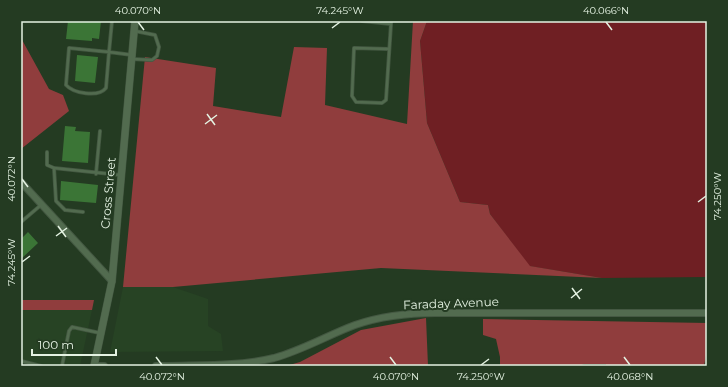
<svg xmlns="http://www.w3.org/2000/svg" width="728" height="387" viewBox="0 0 728 387" font-family="Montserrat,sans-serif">
  <style>
    .built { fill: #274324 }
    .green { fill: #6f1f23 }
    .forest { fill: #903d3d }
    .building { fill: #3b7536 }
    .lines { fill: none; stroke-linecap: round; stroke-linejoin: round }
    .service-casing { stroke: #445842; stroke-width: 4 }
    .tertiary-casing { stroke: #445842; stroke-width: 8 }
    .secondary-casing { stroke: #445842; stroke-width: 8 }
    .service { stroke: #526b4f; stroke-width: 2.5 }
    .tertiary { stroke: #526b4f; stroke-width: 6 }
    .secondary { stroke: #526b4f; stroke-width: 7 }
    .ticks { fill: none; stroke: #e4f2e2; stroke-width: 1.5 }
    .labels { text-anchor: middle; dominant-baseline: central; stroke-width: 4; stroke-linejoin: round; paint-order: stroke }
    .street-label { font-size: 12px; fill: #e4f2e2; stroke: #243b22 }
    .neatline { fill: none; stroke: #e4f2e2; stroke-width: 1.5 }
    .ticks-label { font-size: 10px; text-anchor: middle; fill: #e4f2e2 }
  </style>
  <rect width="100%" height="100%" fill="#243b22"/>
  <path class="built" d="M123,287H173L208,299V326L221,334L223,351L110,352Z
    M21,310H92L80,366H21Z"/>
  <path class="green" d="M427,21H707V277L602,278L529,266L490,214L488,205L460,202L427,123L420,41Z"/>
  <path class="forest" d="M413,21H427L420,41L427,123L460,202L488,205L490,214L530,266L602,278L381,268L173,287H123L145,57L216,68L213,106L281,117L294,47L327,48L325,105L407,124Z
    M21,38L49,89L63,95L69,111L21,149Z
    M21,300H94L92,310H21Z
    M426,318L428,366H286L300,362L361,330Z
    M483,319L707,323V350L704,366H606V364H584L579,366H500V357L496,339L483,335Z"/>
  <path class="building" d="M68,21H101L99,39L92,38V41L66,39Z
    M77,55L98,57L95,83L75,81Z
    M65,126L76,127L75,131L90,132L88,163L62,161Z
    M61,181L98,185L96,203L60,200Z
    M28,232L38,243L21,259V239Z"/>
  <g class="lines">
    <g class="service-casing">
      <path id="service" d="M112,21L109,52L132,55
        M362,21L391,24V21
        M69,48L109,52L106,88C98,98 73,93 66,85Z
        M389,49L354,48L352,96L356,102L382,103L386,100L391,24
        M132,59L152,60L157,56L159,47L155,35L135,31
        M47,152V165L54,168
        M96,174L100,131
        M83,212L65,210L56,201L54,168L120,175
        M21,222L41,205
        M21,361L41,366
        M62,366L69,331L72,327L100,333"/>
    </g>
    <g class="tertiary-casing">
      <path id="tertiary" d="M21,182L112,281
        M94,366H104
        M156,366C194,365 236,367 274,358C303,350 328,335 355,325C381,316 409,313 436,313H707"/>
    </g>
    <g class="secondary-casing">
      <path id="secondary" d="M94,366L112,281L135,21"/>
    </g>
    <use href="#service" class="service"/>
    <use href="#tertiary" class="tertiary"/>
    <use href="#secondary" class="secondary"/>
  </g>
  <path class="ticks" d="M138,22L144,30M606,22L612,30M332,28L340,22M207,114L215,125M205,124L217,115M22,179L28,187M698,202L706,196M58,226L66,237M56,236L67,228M22,262L30,256M572,288L580,299M571,298L582,289M156,357L162,365M390,357L396,365M624,357L630,365M481,365L489,359"/>
  <g class="labels">
    <g class="street-label">
      <text transform="translate(108 193) rotate(-85)">Cross Street</text>
      <text transform="translate(451 303) rotate(-2)">Faraday Avenue</text>
    </g>
  </g>
  <rect width="728" height="387" fill="none" stroke="#243b22" stroke-width="44"/>
  <path d="M32 349v6h84v-6" fill="none" stroke="#e4f2e2" stroke-width="2"/>
  <text x="38" y="349" font-size="12" fill="#e4f2e2" stroke="#243b22" stroke-width="3" paint-order="stroke">100 m</text>
  <rect x="22" y="22" width="684" height="343" class="neatline"/>
  <g class="ticks-label">
    <text x="138" y="14">40.070°N</text>
    <text x="340" y="14">74.245°W</text>
    <text x="606" y="14">40.066°N</text>
    <text transform="translate(11 179) rotate(-90)" y="4">40.072°N</text>
    <text transform="translate(717 196) rotate(-90)" y="4">74.250°W</text>
    <text transform="translate(11 262) rotate(-90)" y="4">74.245°W</text>
    <text x="162" y="380">40.072°N</text>
    <text x="396" y="380">40.070°N</text>
    <text x="481" y="380">74.250°W</text>
    <text x="630" y="380">40.068°N</text>
  </g>
</svg>
